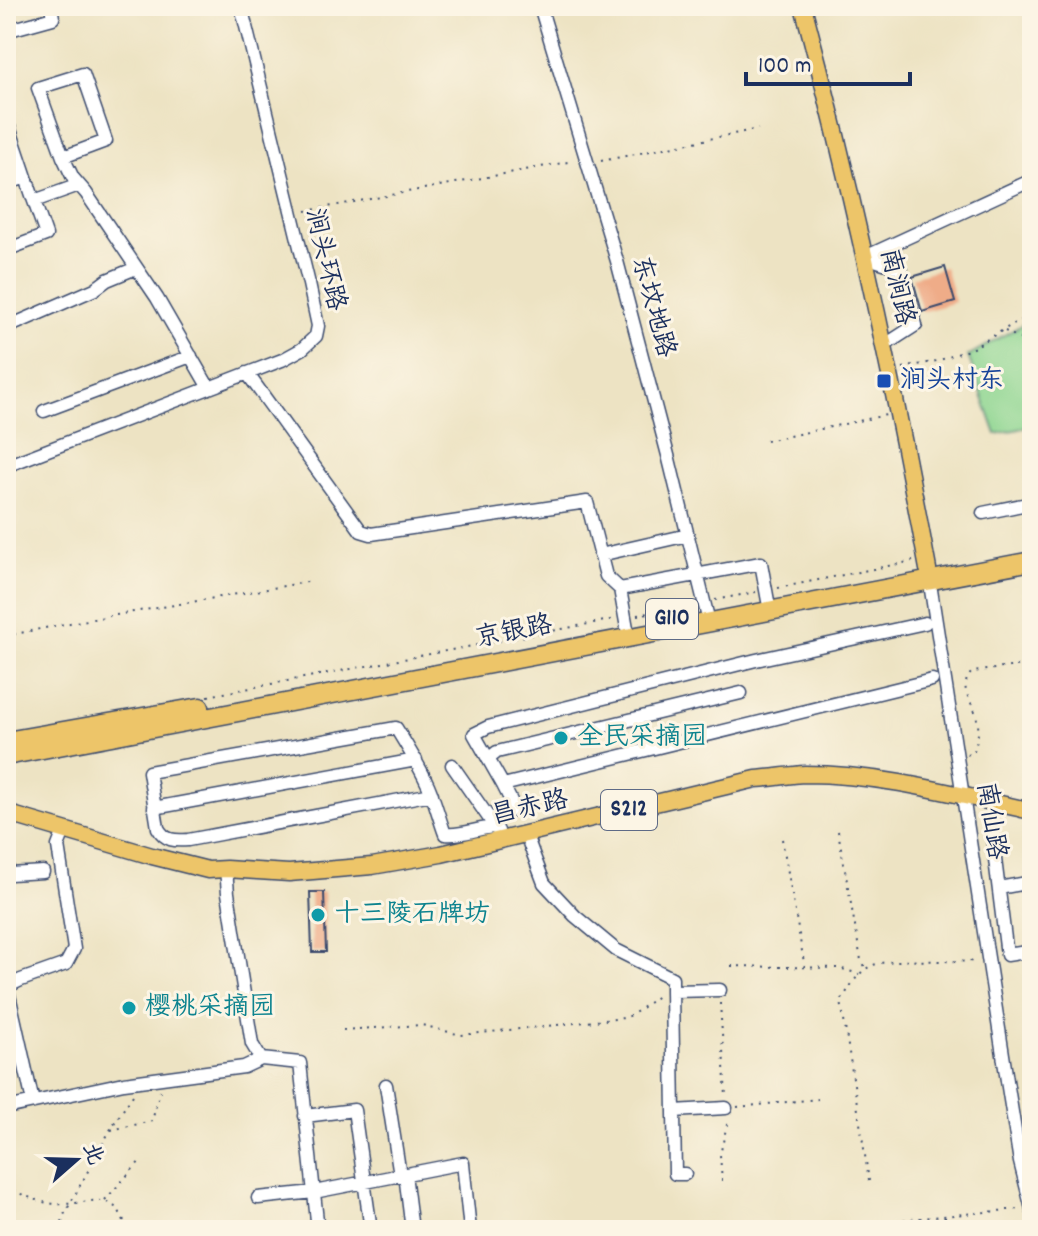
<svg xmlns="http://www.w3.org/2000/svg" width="1038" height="1236" viewBox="0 0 1038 1236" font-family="Dekko,'LXGW WenKai TC',sans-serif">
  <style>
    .green { fill: #8dd590; stroke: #548277; stroke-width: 2 }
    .building { fill: #efac88 }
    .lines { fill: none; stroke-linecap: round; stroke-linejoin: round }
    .minor-casing { stroke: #3a4a6d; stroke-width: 15 }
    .major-casing { stroke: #3a4a6d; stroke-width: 19 }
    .highway-casing { stroke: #3a4a6d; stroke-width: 21 }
    .path { stroke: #3a4a6d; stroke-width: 2; stroke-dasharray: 2 6; stroke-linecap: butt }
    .minor { stroke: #fff; stroke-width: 12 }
    .major { stroke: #edc569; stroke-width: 16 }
    .highway { stroke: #edc569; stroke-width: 18 }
    .transit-dot { fill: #1a4fb4; stroke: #fcf5e5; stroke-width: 3 }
    .culture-dot { fill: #0f9aa8; stroke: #fcf5e5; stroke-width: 3 }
    .labels { text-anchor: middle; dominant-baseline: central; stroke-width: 6; stroke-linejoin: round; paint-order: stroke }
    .shield { fill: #fcf5e5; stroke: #5e6a86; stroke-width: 2 }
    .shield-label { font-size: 24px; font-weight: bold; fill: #1b2f5e }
    .street-label { font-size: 26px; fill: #1b2f5e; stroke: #fcf5e5 }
    .transit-label { font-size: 26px; fill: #164399; stroke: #fcf5e5; text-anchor: start }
    .culture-label { font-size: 26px; fill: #0d838f; stroke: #fcf5e5; text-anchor: start }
  </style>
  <rect width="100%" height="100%" fill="#fcf5e5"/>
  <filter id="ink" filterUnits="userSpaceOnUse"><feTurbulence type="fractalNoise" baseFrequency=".0125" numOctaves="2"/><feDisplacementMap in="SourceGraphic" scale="16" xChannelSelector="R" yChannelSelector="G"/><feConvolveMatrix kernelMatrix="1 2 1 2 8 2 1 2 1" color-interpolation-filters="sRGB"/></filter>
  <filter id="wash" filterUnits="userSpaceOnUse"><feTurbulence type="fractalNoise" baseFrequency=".006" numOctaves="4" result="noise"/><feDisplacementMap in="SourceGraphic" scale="32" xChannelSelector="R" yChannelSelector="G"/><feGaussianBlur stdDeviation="1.8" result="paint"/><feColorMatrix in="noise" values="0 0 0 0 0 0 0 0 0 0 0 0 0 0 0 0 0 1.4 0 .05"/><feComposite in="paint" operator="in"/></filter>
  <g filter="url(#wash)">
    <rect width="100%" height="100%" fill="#ede3c3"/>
    <path class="green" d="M1032,319V426L996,434L968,356Z"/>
    <g id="blocks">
      <path class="building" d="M945,267L955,302L922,312L912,277Z
        M310,892H324L326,952H312Z"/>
    </g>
  </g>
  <g filter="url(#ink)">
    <use href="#blocks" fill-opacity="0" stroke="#3a4a6d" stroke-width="2"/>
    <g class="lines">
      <g class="minor-casing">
        <path id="minor" d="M540,6L617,261L669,459L709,622
          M6,31L53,18L51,6
          M6,118L34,201L79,185
          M63,157L106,141L83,74L38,88L63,157L73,178L86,193L157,298L209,388
          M6,184L26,177
          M6,250L46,235L34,201
          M865,257L1032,180
          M865,257L900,268L916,325L885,345
          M10,326L95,289L107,280L136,268
          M247,373L361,531L371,534L587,502L606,576L620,589
          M44,411L191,356
          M6,466L282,360L302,349L316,336L318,326L309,284L241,6
          M983,513L1032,503
          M600,555L688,535
          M929,577L1008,1087L1020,1162L1032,1209
          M925,623L756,660L488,727L474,734L503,785L932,680
          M627,628L620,589L761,563L768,601
          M488,759L497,752L741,693
          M452,765L498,831
          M432,794L188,840C175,841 165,841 158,828L149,772L396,728C407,746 419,765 428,785C435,801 439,818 445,834C462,836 478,828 495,827
          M154,808L416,760
          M990,819L1007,955L1032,951
          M490,820L515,809L503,785
          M526,835L544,883L575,916L616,950L672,978V991L720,990
          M6,864L10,874L43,872
          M226,869L228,893L252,1044L261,1059L300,1063L318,1230
          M999,888L1032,882
          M7,986L33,1102
          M6,987L21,980L66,964L74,949L58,846L64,831
          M672,991L675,1174H685
          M386,1085L400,1175
          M6,1108L124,1083L244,1067L261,1059
          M674,1111L726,1108
          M305,1116L354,1110L371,1230
          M405,1174L412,1230
          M258,1198L314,1192L463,1163L470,1230"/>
      </g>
      <g class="major-casing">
        <path id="major" d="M803,6C853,193 893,379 928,569
          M6,813L152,856L208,870L226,869L289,873L372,866L441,854L756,779C772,778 789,775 805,774C882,774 958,795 1032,811"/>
      </g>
      <g class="highway-casing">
        <path id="highway" d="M6,741L200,707
          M6,756L1032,561"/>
      </g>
      <path class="path" d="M601,161L758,129
        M306,211L573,161
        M1005,331L1032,345
        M903,368L937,361L971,349L1032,313
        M766,441L886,415
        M778,588L913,561
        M715,600L756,592
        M637,615L693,605
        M6,636L64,624L313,581
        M208,696L615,619
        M967,755L974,751C977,741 980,730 977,719C974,701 956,689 972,672L1032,664
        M838,831L861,960L866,968
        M782,839L805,968
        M731,966L839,968L859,974
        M720,1003L726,1096
        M343,1030L422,1025L461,1035L624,1018L632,1015L659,995
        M737,1107L818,1099
        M111,1130L152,1121L160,1091
        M722,1181L720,1155L728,1120
        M869,1181L841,1001C849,989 856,974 869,967C888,956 950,963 976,961
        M6,1188C19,1193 34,1200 48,1203C82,1210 114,1181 127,1230
        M105,1200L142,1159
        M945,1217L946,1230
        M60,1230L64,1215L113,1125L133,1095
        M792,1230L1019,1209"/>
      <use href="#minor" class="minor"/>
      <use href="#major" class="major"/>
      <use href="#highway" class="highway"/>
    </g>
  </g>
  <rect class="transit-dot" x="876" y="373" width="16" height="16" rx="4"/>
  <g class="culture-dot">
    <circle cx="561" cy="738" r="8"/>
    <circle cx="318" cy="915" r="8"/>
    <circle cx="129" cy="1008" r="8"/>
  </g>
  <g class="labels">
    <g class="shield">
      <rect x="646" y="599" width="52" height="40" rx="6"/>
      <rect x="601" y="790" width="56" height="40" rx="6"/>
    </g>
    <g class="shield-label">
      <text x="672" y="619">G110</text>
      <text x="629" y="810">S212</text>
    </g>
    <g class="street-label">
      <text transform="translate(324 260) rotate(77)">涧头环路</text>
      <text transform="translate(896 287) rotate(77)">南涧路</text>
      <text transform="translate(652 307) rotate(75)">东坟地路</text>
      <text transform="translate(514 633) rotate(-11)">京银路</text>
      <text transform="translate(530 809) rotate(-13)">昌赤路</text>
      <text transform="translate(990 821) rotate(81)">南仙路</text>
    </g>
    <g class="transit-label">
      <text x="900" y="381">涧头村东</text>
    </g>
    <g class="culture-label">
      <text x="577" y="738">全民采摘园</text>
      <text x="334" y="915">十三陵石牌坊</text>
      <text x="145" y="1008">樱桃采摘园</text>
    </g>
  </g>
  <rect width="1038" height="1236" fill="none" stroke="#fcf5e5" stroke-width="32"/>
  <g transform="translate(76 1160) rotate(70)" stroke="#fcf5e5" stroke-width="6" paint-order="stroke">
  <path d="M0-6L14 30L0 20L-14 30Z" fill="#1b2f5e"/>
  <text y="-12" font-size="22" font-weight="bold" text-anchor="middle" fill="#1b2f5e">北</text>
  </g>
  <path d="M746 72v12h164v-12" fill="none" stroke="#1b2f5e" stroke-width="4"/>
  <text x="758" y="72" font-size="24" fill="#1b2f5e" stroke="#fcf5e5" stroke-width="6" paint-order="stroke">100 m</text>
</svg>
